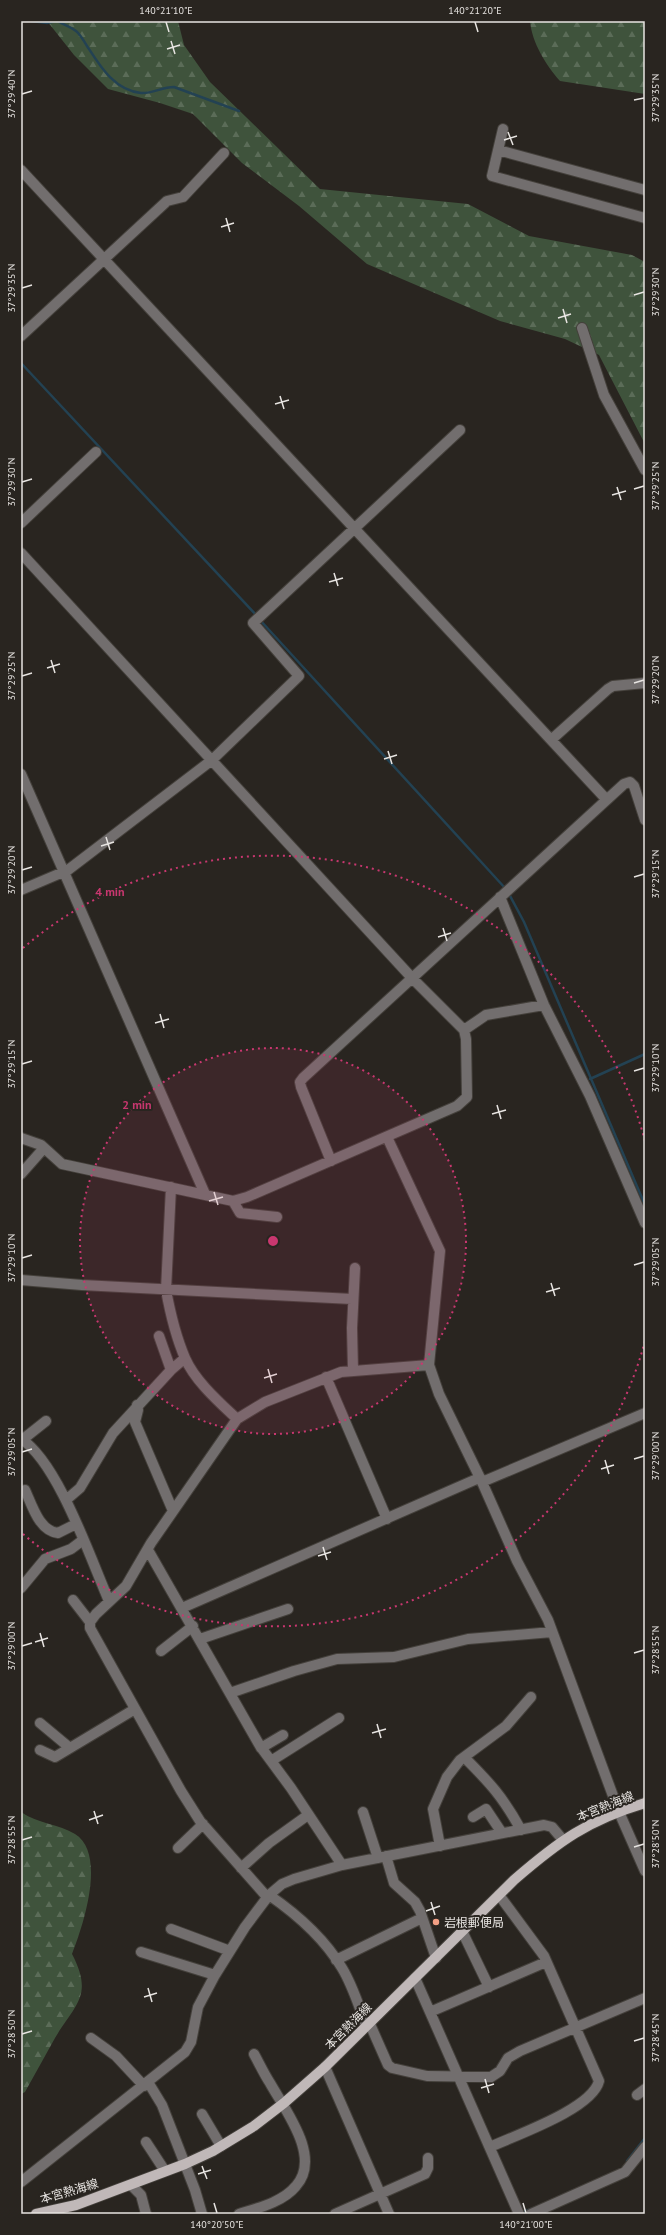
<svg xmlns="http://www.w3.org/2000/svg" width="666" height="2235" viewBox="0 0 666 2235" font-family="'PT Sans','Noto Sans JP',sans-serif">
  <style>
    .forest { fill: url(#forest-firs) }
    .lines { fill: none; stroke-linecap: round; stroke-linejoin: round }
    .stream { stroke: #234253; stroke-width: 2.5 }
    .minor-casing { stroke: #44403b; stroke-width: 12 }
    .major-casing { stroke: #44403b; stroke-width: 12 }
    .minor { stroke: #726e6e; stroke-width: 10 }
    .major { stroke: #c0b8b8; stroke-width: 10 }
    .ticks { fill: none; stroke: #e7e4e1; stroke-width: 1.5 }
    .ring { fill: none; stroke: #c8376f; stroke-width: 2; stroke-dasharray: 2 4 }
    .poi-dot { fill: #f39f84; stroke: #292520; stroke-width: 1.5 }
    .labels { text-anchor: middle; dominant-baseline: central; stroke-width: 4; stroke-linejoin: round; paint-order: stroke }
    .street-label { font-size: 12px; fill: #e7e4e1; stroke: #292520 }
    .poi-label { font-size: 12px; fill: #e7e4e1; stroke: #292520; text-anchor: start }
    .centre { fill: #c8376f; stroke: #292520; stroke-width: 2 }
    .ring-label { font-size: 12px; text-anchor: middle; font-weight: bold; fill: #c8376f; stroke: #292520; stroke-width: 4; stroke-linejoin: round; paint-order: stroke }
    .neatline { fill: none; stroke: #e7e4e1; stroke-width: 1.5 }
    .ticks-label { font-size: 10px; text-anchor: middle; fill: #e7e4e1 }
  </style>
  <defs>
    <pattern id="forest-firs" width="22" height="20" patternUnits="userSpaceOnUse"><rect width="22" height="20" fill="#3f533c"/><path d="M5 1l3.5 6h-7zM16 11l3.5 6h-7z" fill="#5b6c58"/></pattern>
  </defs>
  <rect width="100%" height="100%" fill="#292520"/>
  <path class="forest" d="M47,21H178L184,45L210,82L320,189L468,204L529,236L632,255L645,262V444L599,355L565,339L500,321L367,264L299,206L242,163L193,114L160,103L108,89L74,55Z
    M530,21H645V94L560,81C546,65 532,43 530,21Z
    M21,1812C38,1824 59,1824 75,1834C107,1854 83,1926 72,1954C94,1996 75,2004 55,2038C45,2056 35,2074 25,2092L21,2094Z"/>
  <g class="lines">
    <path class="stream" d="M31,21L47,23L56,21
      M57,21C63,24 71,27 76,31C80,34 84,41 87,46C100,66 114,90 141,93C152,94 162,87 174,87L239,111
      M21,363L257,616
      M260,620L505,888
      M508,892L524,922L645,1205
      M590,1079L645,1054
      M627,2161L645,2138
      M521,2213L531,2209"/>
    <g class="minor-casing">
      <path id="minor" d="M503,129L492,176L645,218
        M498,150L645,190
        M21,170L606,799
        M582,328L604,395L645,470
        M21,336L167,201L183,197L224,153
        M21,523L96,452
        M21,553L412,978L464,1030L466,1039L467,1097L457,1106L247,1197L233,1201L62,1164L41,1145L21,1138
        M551,740L608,689L613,686L645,683
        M21,774L205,1194
        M21,890L68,870L212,760L299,676L253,623L460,430
        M500,897L544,1005L590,1096L645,1223
        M464,1030L486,1015L544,1005
        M387,1137L440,1251L429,1365L439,1394L482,1482
        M331,1161L301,1087L300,1082L303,1078L624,784L630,782L634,786L645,820
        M21,1174L44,1148
        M171,1187L166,1290C170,1312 176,1337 185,1358C195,1381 219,1402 237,1419
        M233,1201L240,1213L277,1217
        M21,1280L82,1285L352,1299
        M159,1336L171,1370
        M353,1370L352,1328L355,1268
        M326,1377L387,1519
        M137,1405L138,1410L135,1422L173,1511
        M645,1413L482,1482L517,1561L548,1620L619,1812L645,1871
        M21,1439C58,1462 91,1560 109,1601
        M22,1440L46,1421
        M25,1490C32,1505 39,1531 58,1533L76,1524
        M66,1500L80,1488L113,1433L171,1370L185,1358
        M148,1550L260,1746L291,1788L342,1865
        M21,1588L45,1559L71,1549L83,1540
        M73,1600L90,1622
        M182,1608L479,1478
        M200,1639L288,1609
        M161,1651L193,1626
        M230,1693L294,1671L337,1659L394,1657L468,1639L552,1632
        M40,1723L70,1748
        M261,1748L283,1735
        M40,1750L55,1757L135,1709
        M464,1757C490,1783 503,1797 521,1830
        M271,1761L339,1718
        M363,1812L378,1858
        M473,1817L486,1809L502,1833
        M440,1846L433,1809L447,1777L460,1760L506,1726L531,1697
        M178,1848L203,1824
        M386,1856L394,1883L415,1902L420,1911L436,1958
        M241,1868L269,1843L308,1815
        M269,1895C298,1915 324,1938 342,1968C353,1986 359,2007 366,2025
        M267,1897L200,1821L181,1791L90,1628V1622L96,1614L126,1586L151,1543L237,1419L265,1402L341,1372L429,1365
        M171,1929L230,1951
        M462,1931L489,1987
        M141,1952L215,1975
        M336,1960L422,1918
        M415,1978L519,2214
        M430,2012L546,1962
        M369,2022L388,2065L392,2068L427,2076L491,2077L500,2071L508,2058L520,2051L645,1998
        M91,2038L116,2056L144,2086
        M325,2067L389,2214
        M148,2082L162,2105L195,2190L202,2214
        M637,2095L645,2089
        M202,2114L221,2146
        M146,2142L165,2171
        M490,2147C516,2135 592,2109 599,2081L544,1956L499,1895
        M21,2182L185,2052L191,2042L198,2007L215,1975L245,1927L269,1895L282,1884L294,1879L342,1865L544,1825L552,1827L563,1840
        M131,2185L141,2195L146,2214
        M239,2214C258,2208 283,2202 296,2186C322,2157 285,2110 270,2083C264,2074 259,2063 254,2054
        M335,2214L425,2174L428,2168V2158
        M531,2214L625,2172L645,2147"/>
    </g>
    <g class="major-casing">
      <path id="major" d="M36,2214L76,2205L185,2164L213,2151L254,2126L284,2103L325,2067L514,1880C559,1841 588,1820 645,1803"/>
    </g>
    <use href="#minor" class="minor"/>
    <use href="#major" class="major"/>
  </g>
  <path class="ticks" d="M166,22L169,32M475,22L478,32M171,41L175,54M167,49L180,45M22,94L32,91M634,100L644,98M508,132L513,145M504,140L517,136M226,218L230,232M221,227L234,223M22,288L32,285M634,295L644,292M563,309L567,323M558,318L571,314M280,396L284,409M275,404L289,400M22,482L32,479M617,487L621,500M634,489L644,486M612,495L626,491M334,573L338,586M329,582L343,578M51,660L55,673M47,668L60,664M22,676L32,673M634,683L644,680M388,751L392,764M384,759L397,755M106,837L110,850M101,846L114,842M22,870L32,867M634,877L644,874M443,928L447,941M438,937L451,933M160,1014L164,1028M155,1023L169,1019M22,1064L32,1061M634,1071L644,1068M497,1105L501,1119M492,1114L506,1110M214,1192L218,1205M209,1201L223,1197M22,1258L32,1255M634,1265L644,1262M551,1283L555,1296M546,1292L560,1288M268,1369L272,1383M264,1378L277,1374M22,1452L32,1449M634,1459L644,1456M605,1460L609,1474M601,1469L614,1465M323,1547L327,1560M318,1556L331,1552M40,1633L44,1647M35,1642L48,1638M22,1646L32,1643M634,1653L644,1650M377,1724L381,1738M372,1733L386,1729M94,1811L98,1824M89,1820L103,1815M22,1840L32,1837M634,1847L644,1844M431,1902L435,1915M426,1911L440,1906M148,1988L152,2002M144,1997L157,1993M22,2034L32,2031M634,2041L644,2038M485,2079L489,2093M481,2088L494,2084M202,2166L207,2179M198,2174L211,2170M214,2203L217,2213M523,2203L526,2213"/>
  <circle cx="273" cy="1241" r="193" fill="#c8376f" fill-opacity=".12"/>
  <g class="ring">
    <circle cx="273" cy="1241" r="193"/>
    <path d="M645 1341A385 385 0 0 1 23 1534M23 948A385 385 0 0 1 645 1141"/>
  </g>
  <circle class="poi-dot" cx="436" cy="1922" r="4"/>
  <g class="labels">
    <g class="street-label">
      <text transform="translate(605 1806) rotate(-22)">本宮熱海線</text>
      <text transform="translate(348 2026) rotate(-45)">本宮熱海線</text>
      <text transform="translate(69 2191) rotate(-16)">本宮熱海線</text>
    </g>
    <g class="poi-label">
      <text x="444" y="1922">岩根郵便局</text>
    </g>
  </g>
  <circle cx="273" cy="1241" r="6" class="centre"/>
  <g class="ring-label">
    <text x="110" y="896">4 min</text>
    <text x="137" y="1109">2 min</text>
  </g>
  <rect width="666" height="2235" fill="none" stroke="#292520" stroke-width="44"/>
  <rect x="22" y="22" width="622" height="2191" class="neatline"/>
  <g class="ticks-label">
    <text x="166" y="14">140°21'10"E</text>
    <text x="475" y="14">140°21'20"E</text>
    <text transform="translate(11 94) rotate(-90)" y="4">37°29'40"N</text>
    <text transform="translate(655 98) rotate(-90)" y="4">37°29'35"N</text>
    <text transform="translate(11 288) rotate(-90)" y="4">37°29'35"N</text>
    <text transform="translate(655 292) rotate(-90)" y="4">37°29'30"N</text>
    <text transform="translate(11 482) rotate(-90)" y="4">37°29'30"N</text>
    <text transform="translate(655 486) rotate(-90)" y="4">37°29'25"N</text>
    <text transform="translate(11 676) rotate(-90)" y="4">37°29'25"N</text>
    <text transform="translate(655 680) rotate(-90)" y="4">37°29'20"N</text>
    <text transform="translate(11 870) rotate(-90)" y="4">37°29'20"N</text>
    <text transform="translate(655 874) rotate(-90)" y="4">37°29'15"N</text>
    <text transform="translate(11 1064) rotate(-90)" y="4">37°29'15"N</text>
    <text transform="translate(655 1068) rotate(-90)" y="4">37°29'10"N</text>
    <text transform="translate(11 1258) rotate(-90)" y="4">37°29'10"N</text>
    <text transform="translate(655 1262) rotate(-90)" y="4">37°29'05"N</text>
    <text transform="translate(11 1452) rotate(-90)" y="4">37°29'05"N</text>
    <text transform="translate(655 1456) rotate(-90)" y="4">37°29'00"N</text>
    <text transform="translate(11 1646) rotate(-90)" y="4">37°29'00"N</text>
    <text transform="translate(655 1650) rotate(-90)" y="4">37°28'55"N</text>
    <text transform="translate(11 1840) rotate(-90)" y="4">37°28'55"N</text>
    <text transform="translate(655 1844) rotate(-90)" y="4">37°28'50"N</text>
    <text transform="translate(11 2034) rotate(-90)" y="4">37°28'50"N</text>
    <text transform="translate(655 2038) rotate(-90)" y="4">37°28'45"N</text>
    <text x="217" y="2228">140°20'50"E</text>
    <text x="526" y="2228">140°21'00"E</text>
  </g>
</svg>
